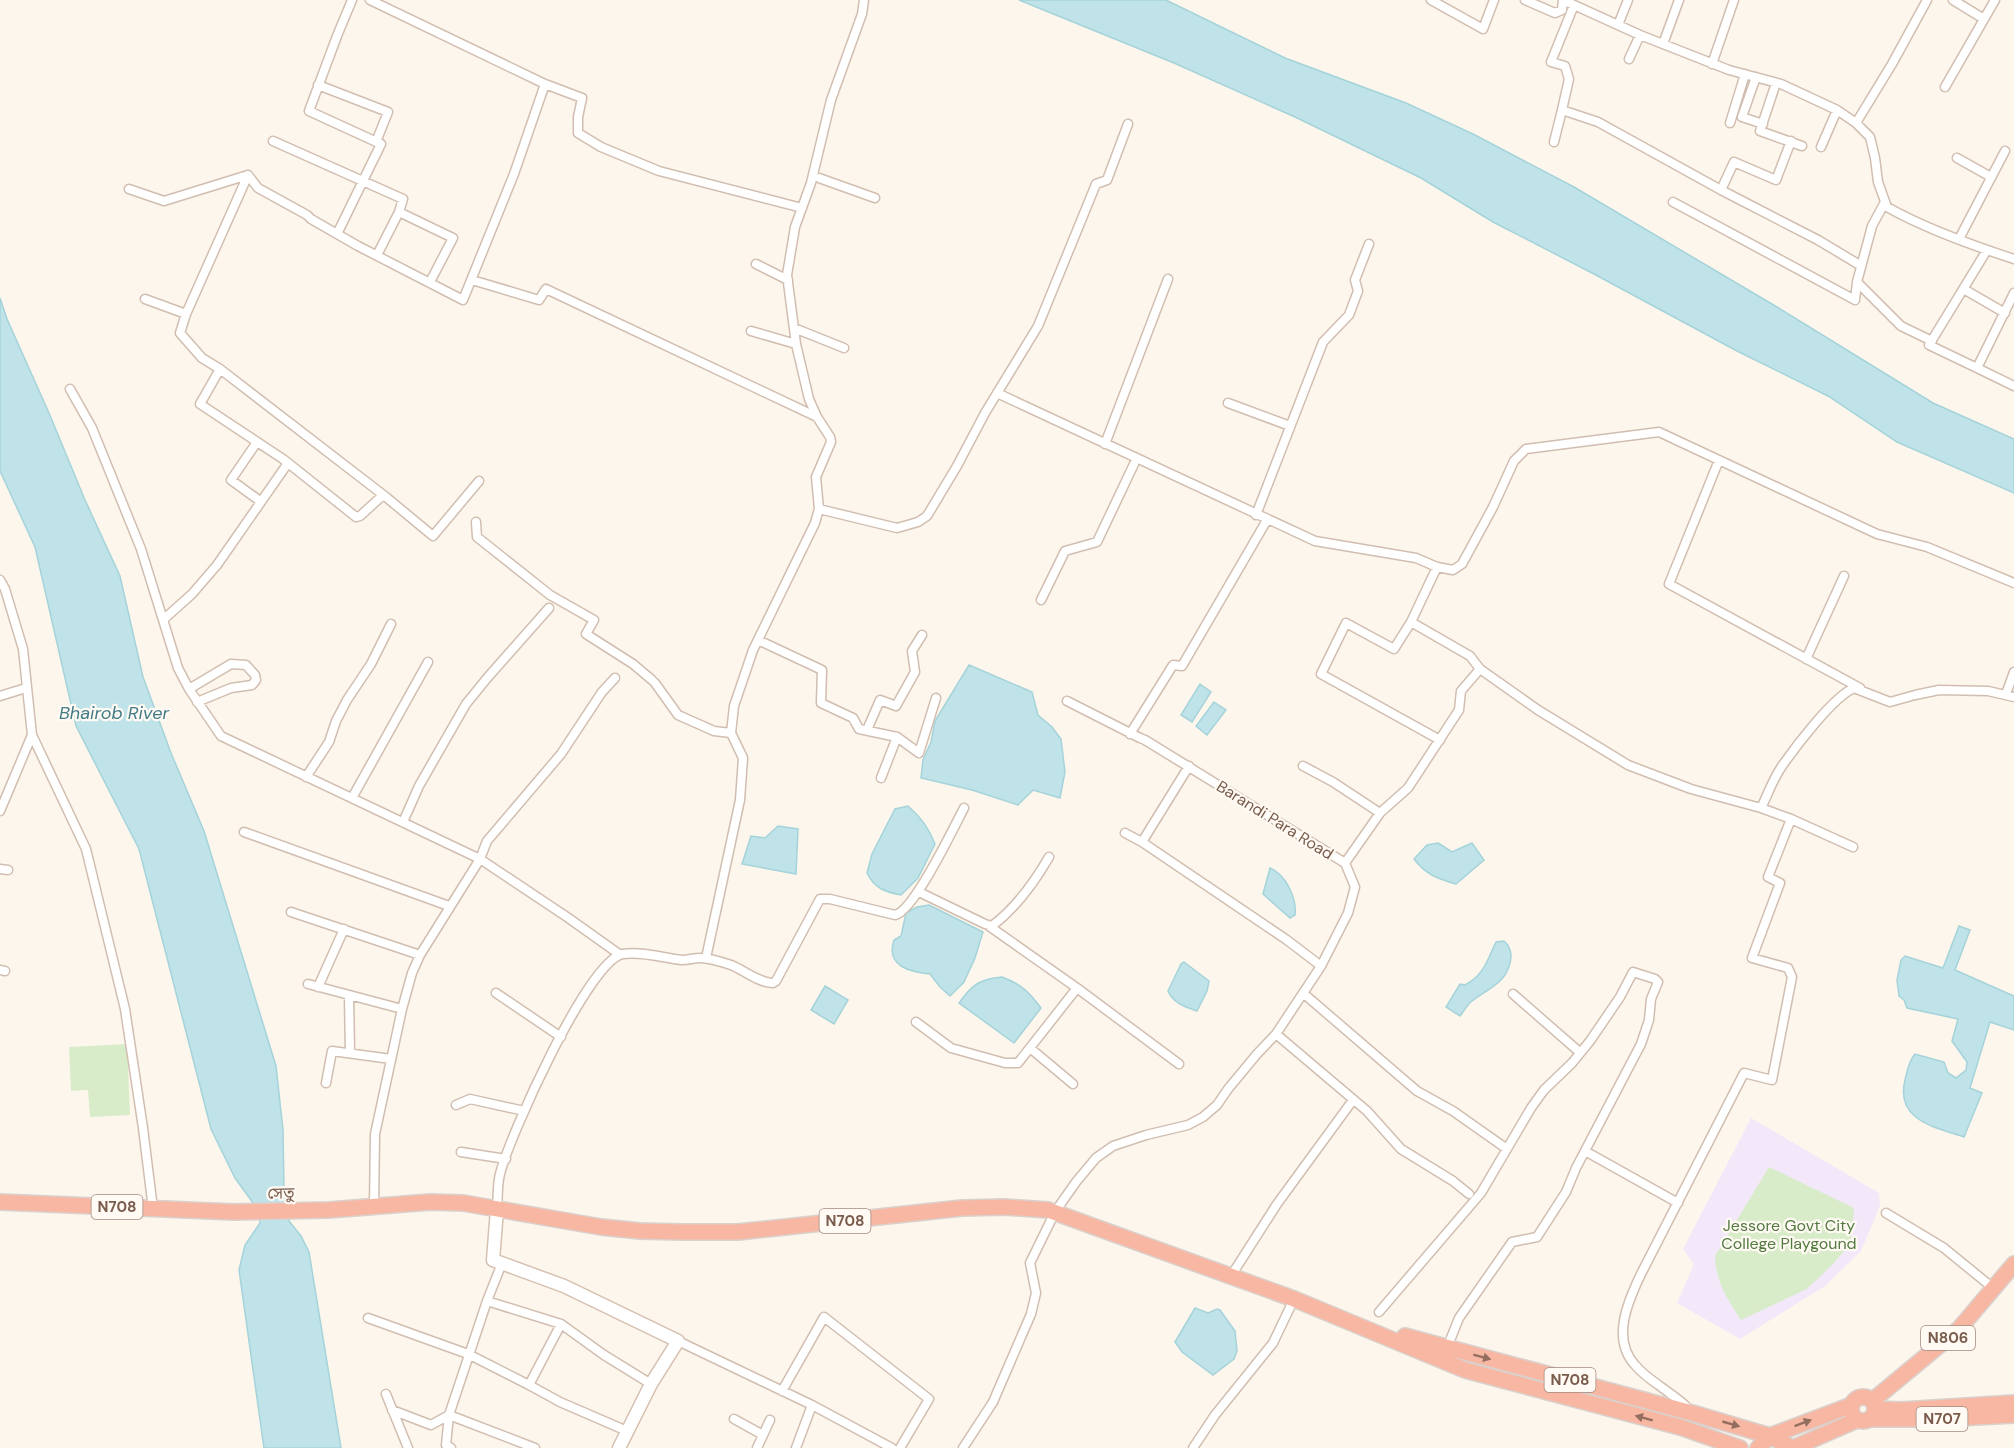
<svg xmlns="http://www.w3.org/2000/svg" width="2014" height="1448" viewBox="0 0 2014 1448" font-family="'DM Sans','Noto Sans Bengali',sans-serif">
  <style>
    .education { fill: #f3e8fa }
    .green { fill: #d8ecc9 }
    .water { fill: #bfe3e8; stroke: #a5d3da; stroke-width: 1.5 }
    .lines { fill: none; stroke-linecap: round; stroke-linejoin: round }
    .street-casing { stroke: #d1beb0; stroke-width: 11 }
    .secondary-casing { stroke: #d6c0b0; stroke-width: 15 }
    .highway-casing { stroke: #dad1cd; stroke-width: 18 }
    .street { stroke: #fff; stroke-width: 8 }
    .secondary { stroke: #fff; stroke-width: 12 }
    .highway { stroke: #f7b7a3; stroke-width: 15 }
    .oneway { fill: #936e5e }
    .labels { text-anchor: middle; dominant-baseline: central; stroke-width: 4.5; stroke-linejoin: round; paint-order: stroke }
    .shield { fill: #fffaf3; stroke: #a28b7f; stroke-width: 1.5 }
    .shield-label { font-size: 15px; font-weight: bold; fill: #7a5c4d }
    .street-label { font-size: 16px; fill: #7a5c4d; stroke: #fffaf3 }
    .park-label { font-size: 16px; fill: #537a41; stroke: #fffaf3 }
    .water-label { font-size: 18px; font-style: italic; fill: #437c86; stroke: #fffaf3 }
  </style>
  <rect width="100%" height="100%" fill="#fdf6ec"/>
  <path class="education" d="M1751,1118L1879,1193L1880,1206L1861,1251L1825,1286L1740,1339L1677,1303L1694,1264L1683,1249Z"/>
  <path class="green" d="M127,1044L130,1115L90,1117L88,1090L71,1091L69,1047Z
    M1769,1167L1854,1208L1851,1243L1833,1264L1807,1289L1741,1320C1727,1298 1716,1283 1715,1256Z"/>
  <path class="water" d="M1019,0H1166L1285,58L1406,103L1473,134L1574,187L1777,307L1933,403L2014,439V493L1897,442L1828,396L1737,351L1594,274L1493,222L1421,178L1295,117L1174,63Z
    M0,298L7,319L49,413L85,500L120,576L143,677L171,753L204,831L276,1066L283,1130L284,1192L289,1221L301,1236L309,1252L341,1448H264L239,1270L245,1245L260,1223L259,1211L235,1178L211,1129L139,849L76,726L35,547L0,471Z
    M969,665L1032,692L1038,715L1052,727L1061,739L1065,772L1060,798L1033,790L1018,805L972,790L921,778L923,760L931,742L935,721Z
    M1200,684L1211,692L1192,722L1181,715Z
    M1214,702L1226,710L1207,735L1196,726Z
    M908,806C921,817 929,828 935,844L918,878L901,895C885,892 874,888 867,873L872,854L895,809Z
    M778,826L798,829L796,874L742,864L751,836L765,838Z
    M1438,843L1452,852L1472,843L1484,860L1456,884C1438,879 1425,874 1414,859L1427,845Z
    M1270,868C1286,875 1297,898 1295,915L1290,918L1263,894Z
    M929,905L983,932L975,958L964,982L950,996L940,987L930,974C910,972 885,966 894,940L901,936L906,913L917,907Z
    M1959,926L1970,930L1955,970L2014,996V1030L1990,1022L1970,1088L1982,1093L1964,1137C1934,1127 1895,1120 1905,1080C1907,1071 1909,1060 1915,1054L1944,1062L1948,1073L1956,1078L1966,1070L1967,1062L1952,1041L1958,1019L1907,1008L1904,1000L1899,996L1897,980L1901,960L1905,956L1943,968Z
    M1504,941C1509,945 1511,950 1511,957C1509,982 1489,988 1472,1001C1467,1005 1464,1011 1460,1016L1446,1007L1460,984L1465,985C1485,974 1487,960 1496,942Z
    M1184,962L1209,981L1207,991L1197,1011C1185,1007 1173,1003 1168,991L1181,964Z
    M1002,977C1021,984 1029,992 1041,1008L1014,1043L959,1003C972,985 979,979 1002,977Z
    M825,986L848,1000L834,1024L811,1010Z
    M1195,1308L1208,1313L1217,1309L1220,1310L1235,1331L1237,1351L1234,1359L1213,1375L1182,1352L1175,1342Z"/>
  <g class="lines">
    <g class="street-casing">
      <path id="street" d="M370,0L545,84
        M1431,0L1483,29L1494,0
        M1525,0L1555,13L1562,10L1563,0
        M1563,0L1640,35L1729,70L1781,84L1837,110L1856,123L1870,137L1875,158L1878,182L1887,207C1926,229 1971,245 2014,259
        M1953,0L1984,19
        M1574,5L1551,62L1565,66L1569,79L1562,110L1598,122L1721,190L1818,240L1858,264
        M1618,25L1628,0
        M1663,44L1679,0
        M1629,59L1640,35
        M1712,64L1734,0
        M1756,77L1742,117L1763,124
        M1776,83L1760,131L1802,146
        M318,85L388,112L376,142
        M1945,87L1995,0
        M1730,123L1745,74
        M1856,123L1892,64L1927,0
        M273,141L403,199L399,212L377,255
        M1554,142L1562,110
        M1821,147L1837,110
        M1957,158L1991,177
        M248,175L186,314L180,333L202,358L220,369L200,404L283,459L356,517L360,516L382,496L386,497L433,536L479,481
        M819,178L875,198
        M129,189L164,201L248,175L258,188L307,215L311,219L358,246L463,300L514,174L545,84L582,98L578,117V133L601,147L659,171L802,208
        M1721,190L1734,162L1776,180L1791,141
        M1673,202L1855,300L1857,282
        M1885,202L1872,226L1857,282L1901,326L1932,341
        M399,212L453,238L430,282
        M337,234L381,144L309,111L337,36L352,0
        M1959,239L2005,151
        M756,264L788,280
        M472,280L539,300L546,289L817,417
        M1967,291L2005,313
        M2014,293L1977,368L2014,386
        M145,299L186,314
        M794,328L844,348
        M751,331L796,344
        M1977,368L1929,345L1987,250
        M220,369L386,497
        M70,389L92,428L141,549L178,668L189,689L221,736L480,859L567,917L619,954
        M997,393L1315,541L1416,558L1437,567
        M1228,403L1290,426
        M257,442L231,480L260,501
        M1105,444L1168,279
        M1719,460L1669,584L1860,688
        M819,509L897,528L918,522L927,516L957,466L985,413L1038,326L1096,184L1107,180L1128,124
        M1256,515L1323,342L1349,315L1358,291L1355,280L1369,244
        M476,522L477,537L550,595L594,620L586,634L633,664L652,680
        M0,580L5,589L23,649L32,735L0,811
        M1041,600L1065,551L1097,542L1134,464
        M164,619L192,594L217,565L288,463
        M1411,622L1394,649L1346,623L1321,674L1440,740
        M758,640L822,670L821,703L853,718L859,729L897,737L881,778
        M1806,659L1844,576
        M1480,669L1470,656L1411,622L1437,567L1453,570L1462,564L1493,507L1514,461L1526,449L1659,432L1877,534L1927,547L2014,583
        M655,683L678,715L714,731L731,733
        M189,689L231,664L246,665L255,675L256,680L252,685L231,688L197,702
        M2006,694L2014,672
        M0,696L26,688
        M867,730L880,700L896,706L915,672L912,651L922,635
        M1130,734L1173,665L1182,666L1267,520
        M32,735L86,849L125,1009L143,1128L153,1209
        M897,737L919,753L936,698
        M1303,766L1333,782L1380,813
        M306,777L329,742L336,721L347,700L371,664L391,624
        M352,798L428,662
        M1791,819L1853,847
        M403,822L419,786L466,704L488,677L549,608
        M244,832L449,906
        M1125,833L1142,842L1287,940L1321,966
        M1142,842L1189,766
        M1345,863L1380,813L1408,788L1459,710L1461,691L1480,669L1538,710L1628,765L1691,789L1761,808C1768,794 1773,779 1782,766C1796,746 1833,697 1854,688L1890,702L1915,695L1939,690L1988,691L2014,697
        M0,869L8,870
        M919,892L985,924L992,926C1017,907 1034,883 1049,857
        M291,912L420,955
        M989,926L1077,988L1179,1064
        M706,958L740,800L743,758L731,733L734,706L753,650L815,523L819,509L816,477L831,442L830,437L817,417L809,399L796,344L787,275L795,227L811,183L831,100L862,14L864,0
        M0,970L5,971
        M308,984L402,1009
        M318,987L344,929
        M496,993L561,1037
        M1303,993L1417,1091L1453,1111L1507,1149
        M1513,994L1576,1049
        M349,996L350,1053
        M916,1022L951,1048L1005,1063H1018L1077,988
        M1276,1034L1367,1111L1401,1149L1453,1181L1469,1194
        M1030,1048L1073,1084
        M326,1083L332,1051L391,1059
        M456,1105L470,1099L520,1110
        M1585,1151L1678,1203
        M461,1152L506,1159
        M374,1207L375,1134L402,1009L412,973L420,955L480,859L487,841L561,754L602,692L615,678
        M497,1210C498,1198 497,1185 500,1174C509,1137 589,959 623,954C642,951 663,958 682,960C688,960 694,958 700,958C710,958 722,962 731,965C744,970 759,983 773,983L776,981L820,899H830L895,915C914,911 953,829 964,808
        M1886,1213L1944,1248L1993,1288
        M502,1263L487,1301L561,1324L604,1355L651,1384
        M1231,1276L1277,1204L1353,1100
        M1379,1312L1481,1193L1531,1108L1544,1090L1572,1063L1590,1041L1620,997L1633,972L1655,979L1658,982L1651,999L1649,1020L1641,1044L1576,1168L1566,1192L1537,1237L1512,1242L1459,1318L1447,1348
        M368,1318L468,1354L529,1385
        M561,1324L529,1385L560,1402L627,1431
        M678,1341L812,1405L892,1448
        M782,1391L824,1317L929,1399L900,1448
        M386,1394L408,1448
        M392,1410L431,1425L449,1415L535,1448
        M1691,1412C1683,1401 1671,1395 1660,1386C1651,1380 1642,1373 1635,1365C1611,1339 1628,1301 1641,1274L1744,1073L1772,1080L1792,977L1788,968L1752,958L1780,883L1768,877L1791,819L1761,808
        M734,1419L763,1435
        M451,1448L446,1445L449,1415L487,1301
        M757,1448L770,1420
        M796,1448L812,1405
        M963,1448L993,1402L1031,1314L1036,1293L1030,1263L1055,1212L1076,1182L1096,1158L1113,1146L1146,1135L1188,1125L1203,1117L1217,1105L1228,1089L1257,1054L1276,1034L1321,966L1348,913L1355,887L1345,863L1145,740L1140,738L1067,701
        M1193,1448L1215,1415L1273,1343L1294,1299"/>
    </g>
    <g class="secondary-casing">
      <path id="secondary" d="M497,1210L493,1260L564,1286L678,1341L651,1384L619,1448"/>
    </g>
    <g class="highway-casing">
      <path id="highway" d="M0,1202L234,1212L329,1210L430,1202L463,1203L601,1227L640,1231L682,1232H738L962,1208L1005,1207L1048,1210L1294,1299L1465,1370L1680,1427L1740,1448
        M1405,1336L1692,1413L1770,1436L1792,1448
        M1851 1409a12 12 0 1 1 24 0a12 12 0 1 1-24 0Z
        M1872,1401L1959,1329L2014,1264
        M1875,1409L1901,1410L2014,1403
        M1869,1419H1937L2014,1415
        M1758,1448L1770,1436L1852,1405
        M1793,1448L1857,1420"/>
    </g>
    <use href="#street" class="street"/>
    <use href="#secondary" class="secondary"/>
    <use href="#highway" class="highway"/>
  </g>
  <defs><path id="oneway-solid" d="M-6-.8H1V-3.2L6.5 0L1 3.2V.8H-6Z" transform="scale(1.5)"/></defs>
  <g class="oneway">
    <use href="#oneway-solid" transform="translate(1482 1357) rotate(15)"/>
    <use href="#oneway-solid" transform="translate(1644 1418) rotate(-165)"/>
    <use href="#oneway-solid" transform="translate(1803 1423) rotate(-21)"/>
    <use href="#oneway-solid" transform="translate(1731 1424) rotate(16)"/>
  </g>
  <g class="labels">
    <g class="shield">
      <rect x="91.5" y="1195" width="51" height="24" rx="4.5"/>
      <rect x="819.5" y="1209" width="51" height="24" rx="4.5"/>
      <rect x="1921" y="1326" width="54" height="24" rx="4.5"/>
      <rect x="1544.5" y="1368" width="51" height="24" rx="4.5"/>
      <rect x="1916.5" y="1407" width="51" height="24" rx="4.5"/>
    </g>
    <g class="shield-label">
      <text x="117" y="1207">N708</text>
      <text x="845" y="1221">N708</text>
      <text x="1948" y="1338">N806</text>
      <text x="1570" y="1380">N708</text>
      <text x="1942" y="1419">N707</text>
    </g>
    <g class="street-label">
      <text transform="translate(1275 820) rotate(32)">Barandi Para Road</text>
      <text transform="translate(281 1193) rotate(-1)">সেতু</text>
    </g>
    <g class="park-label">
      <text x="1789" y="1225">Jessore Govt City<tspan x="1789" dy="18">College Playgound</tspan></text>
    </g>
    <g class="water-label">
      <text x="114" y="713">Bhairob River</text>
    </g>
  </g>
</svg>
